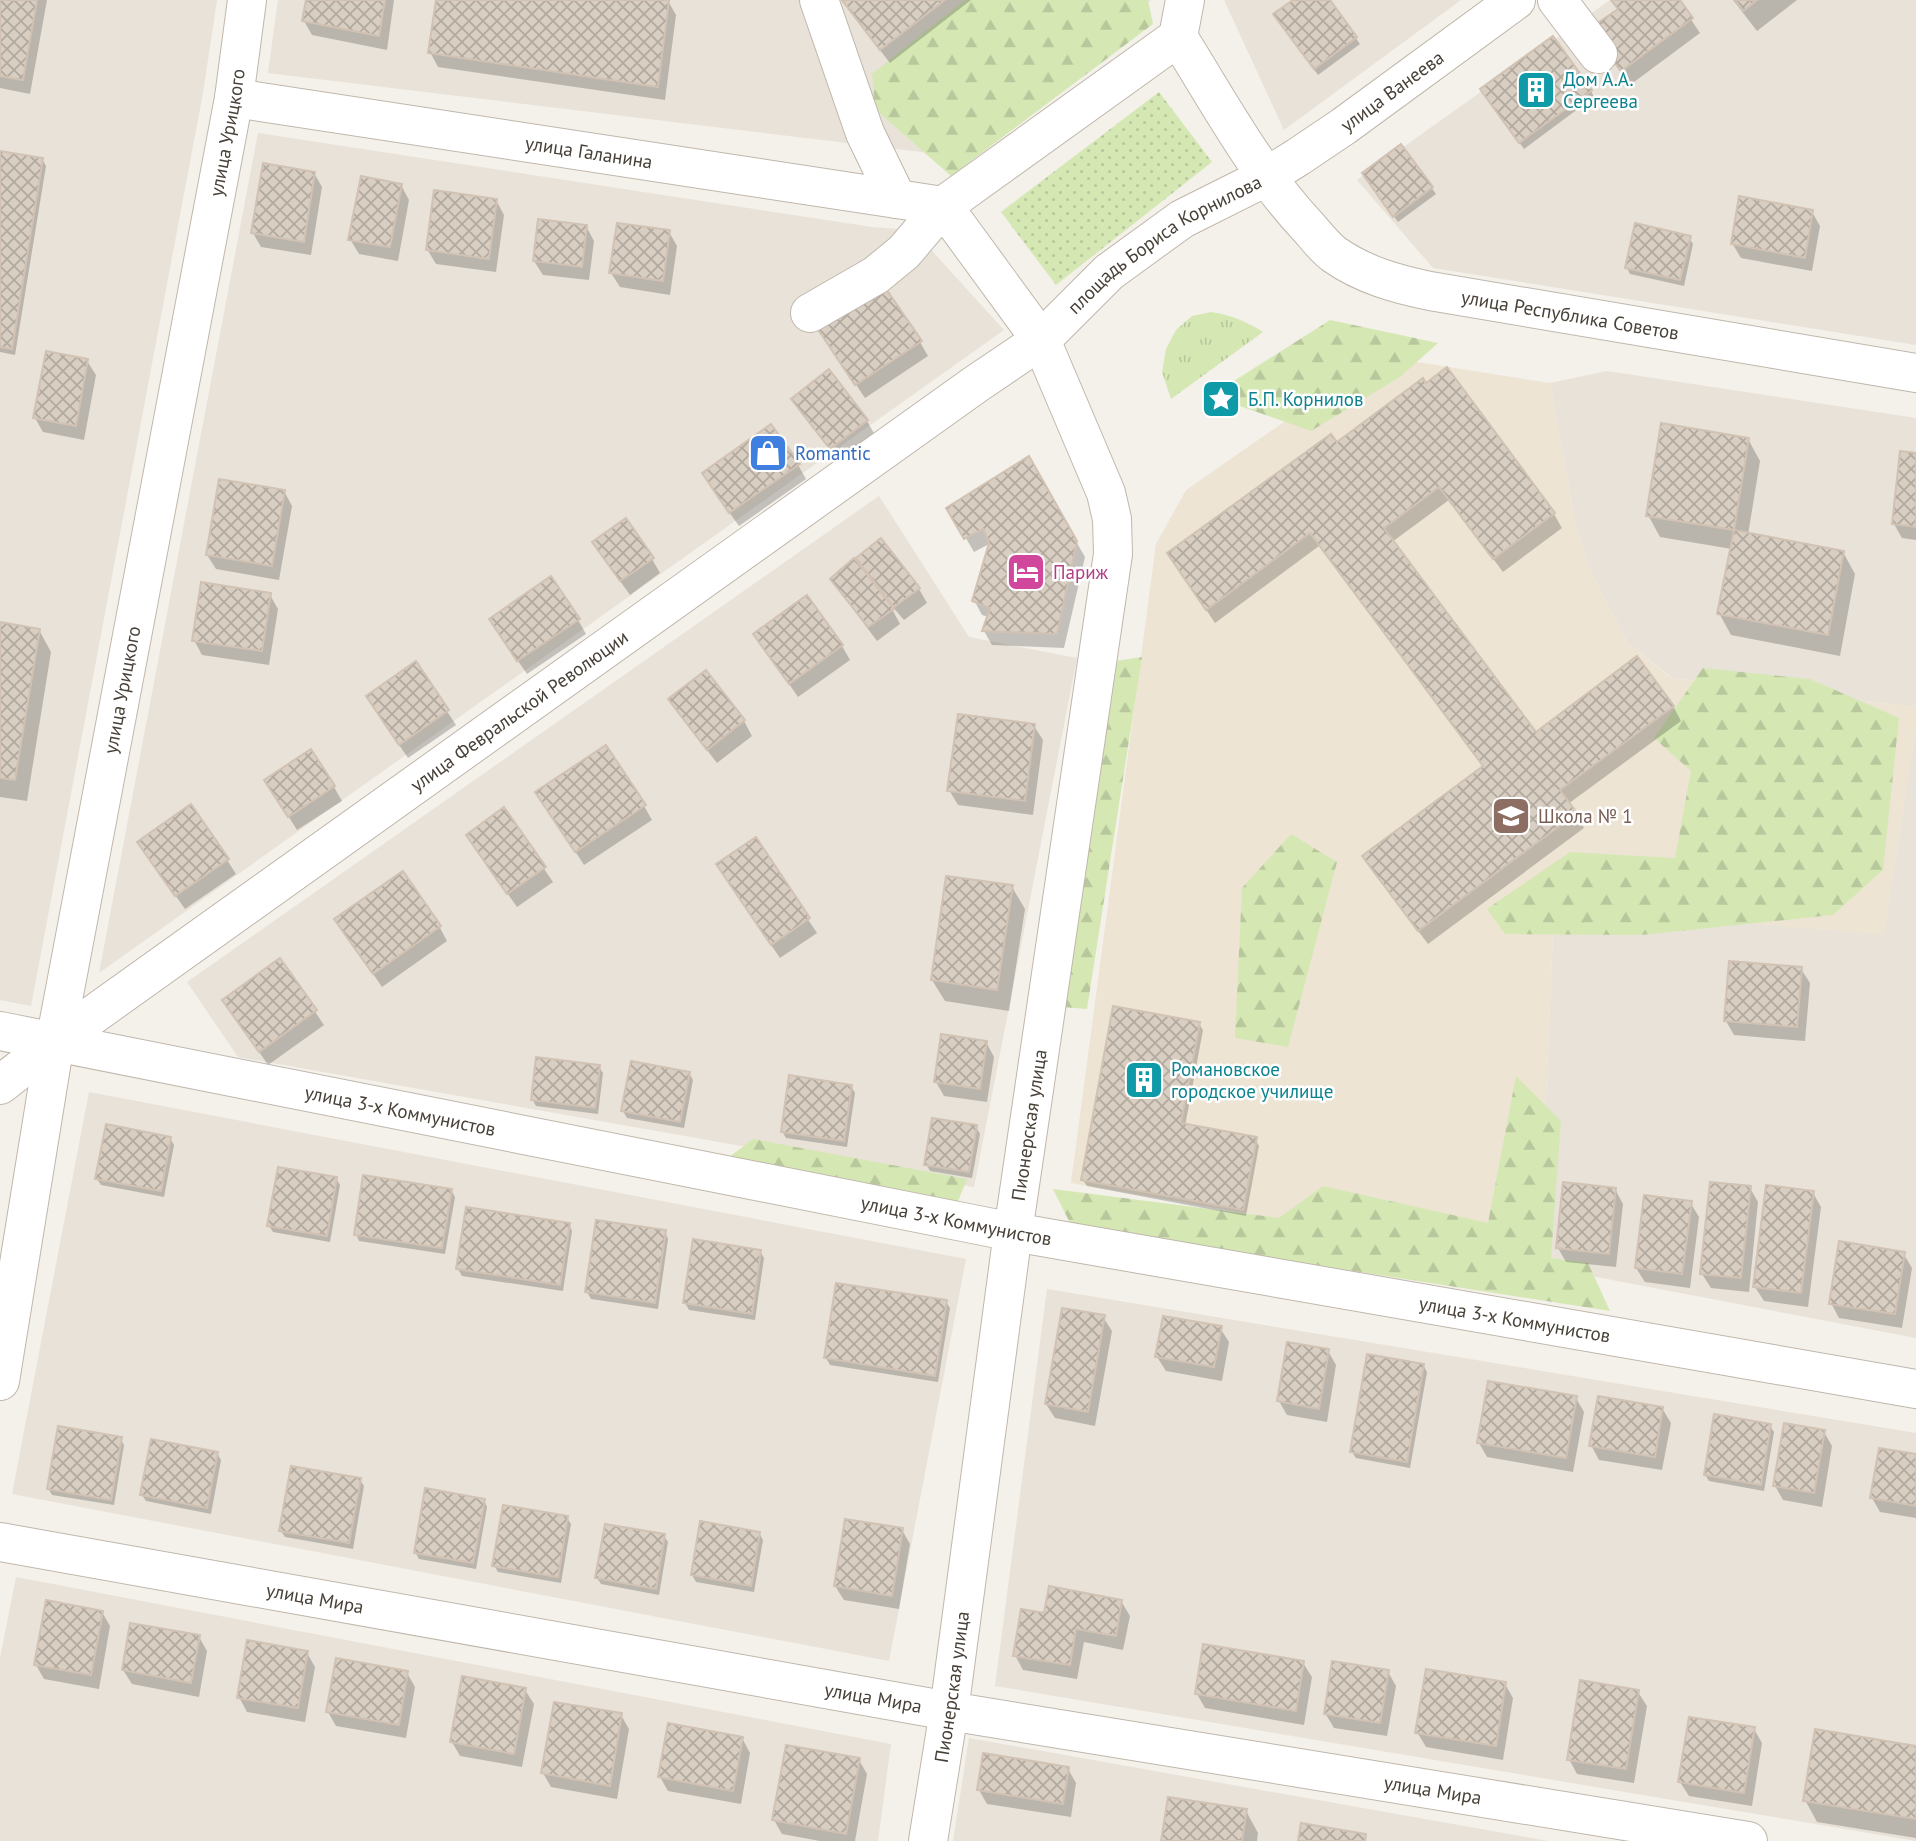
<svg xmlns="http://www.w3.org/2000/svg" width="1916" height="1841" viewBox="0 0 1916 1841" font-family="'PT Sans',sans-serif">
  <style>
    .residential { fill: #e8e2d8 }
    .education { fill: #ede4d4 }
    .grass { fill: url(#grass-tufts) }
    .forest { fill: url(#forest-firs) }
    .park { fill: url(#park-dots) }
    .shadow { fill: #0003 }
    .building { fill: url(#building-cross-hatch); stroke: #d1c2b3; stroke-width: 2 }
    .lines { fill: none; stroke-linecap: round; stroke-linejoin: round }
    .minor-casing { stroke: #c0b7ac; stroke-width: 40 }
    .minor { stroke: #fff; stroke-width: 38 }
    .labels { text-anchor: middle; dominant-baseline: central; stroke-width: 5; stroke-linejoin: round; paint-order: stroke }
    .culture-label { font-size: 19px; fill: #0d838f; stroke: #fff; text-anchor: start }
    .street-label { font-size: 19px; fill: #484138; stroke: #fff }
    .shop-label { font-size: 19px; fill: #366cbe; stroke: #fff; text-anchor: start }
    .hotel-label { font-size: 19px; fill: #b23c85; stroke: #fff; text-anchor: start }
    .education-label { font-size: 19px; fill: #785e54; stroke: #fff; text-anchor: start }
  </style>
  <defs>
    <pattern id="grass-tufts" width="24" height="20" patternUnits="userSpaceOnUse" patternTransform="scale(1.75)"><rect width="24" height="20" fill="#d5e8b4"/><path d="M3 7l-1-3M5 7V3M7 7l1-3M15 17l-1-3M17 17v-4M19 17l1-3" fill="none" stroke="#b8c89c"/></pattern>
    <pattern id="forest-firs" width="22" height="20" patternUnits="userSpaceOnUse" patternTransform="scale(1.75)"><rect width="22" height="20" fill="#d5e8b4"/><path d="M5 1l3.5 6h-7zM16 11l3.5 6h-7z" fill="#b8c89c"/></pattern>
    <pattern id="park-dots" width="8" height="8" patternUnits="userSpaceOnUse" patternTransform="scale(1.75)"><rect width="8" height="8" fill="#d5e8b4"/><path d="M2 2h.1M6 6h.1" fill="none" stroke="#b8c89c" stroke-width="1.8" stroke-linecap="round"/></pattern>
    <pattern id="building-cross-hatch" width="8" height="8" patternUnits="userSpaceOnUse" patternTransform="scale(1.75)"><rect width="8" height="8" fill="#d9cec2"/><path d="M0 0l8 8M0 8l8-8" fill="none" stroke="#b2a99f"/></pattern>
  </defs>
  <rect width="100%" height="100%" fill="#f4f0ea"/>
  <path class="residential" d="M0,0H217L203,93L31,1006L0,1000Z
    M278,0H1151L955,156L268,73Z
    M1224,0H1461L1284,130Z
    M1610,0H1916V345L1433,268L1357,180Z
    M258,133L872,227L913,230L1004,330L99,973Z
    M1607,371L1916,418V707L1672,678L1628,643L1590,571L1576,526L1550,383Z
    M879,496L969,637L1077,658L974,1187L238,1057L187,982Z
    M1916,725V1338L1539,1266L1554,907L1884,934Z
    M89,1092L966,1259L889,1661L12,1494Z
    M1047,1289L1916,1433V1841L995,1686Z
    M16,1577L891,1744L878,1841H0V1658Z
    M969,1738L1548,1841H953Z"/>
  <path class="education" d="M1379,356L1550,383L1576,526L1590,571L1628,643L1671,678L1916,707V725L1884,935L1554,907L1539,1266L1250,1227L1252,1214L1071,1183L1156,544L1186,490Z"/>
  <path class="grass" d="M1211,312C1230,315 1246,321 1263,332L1171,399L1162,372L1166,349L1176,330L1192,316Z"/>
  <path class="forest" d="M965,0H1148L1153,24L951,176L875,109L872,74Z
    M1330,320L1438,343L1400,377L1311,431L1237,405L1234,381Z
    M1142,657L1087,1009L1027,1004L1116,661Z
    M1703,668L1810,679L1899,718L1883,870L1833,915L1641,935L1505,934L1487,909L1570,852L1675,858L1691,771L1654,738Z
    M1291,834L1337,862L1288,1047L1235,1038L1242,888Z
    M1516,1076L1561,1121L1551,1258L1588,1263L1610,1311L1072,1227L1053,1189L1279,1218L1323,1186L1488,1223Z
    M753,1139L967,1179L954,1211L720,1164Z"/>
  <path class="park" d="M1159,92L1212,162L1056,285L1001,212Z"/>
  <path class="shadow" d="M0,0H47L30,94L0,88Z
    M307,0H394L387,50L312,35L304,21Z
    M438,0L668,1L676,15L665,100L438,67L430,52Z
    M841,0H971L890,63Z
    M1296,0H1328L1360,44L1318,75L1279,21Z
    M1612,0H1678L1700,33L1630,85L1600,44L1618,10Z
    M1733,0H1797L1757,31Z
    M1591,91L1594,97L1524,149L1486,96Z
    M1401,146L1436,194L1398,222L1368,180Z
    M0,153L42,159L46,166L15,355L0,352Z
    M314,173L322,187L311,255L261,247L253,233Z
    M401,185L409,200L398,261L359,254L350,239Z
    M496,200L504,215L496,272L436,264L427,249Z
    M1812,212L1820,226L1812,271L1741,258L1732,243Z
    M586,226L594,241L589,280L543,275L534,261Z
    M669,232L677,246L670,295L620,287L611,273Z
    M1689,238L1693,244L1684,286L1630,274L1627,268Z
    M920,342L928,356L865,398L828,343Z
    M87,361L96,375L84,440L43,432L35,418Z
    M1447,370L1554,514L1562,528L1503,572L1449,500L1392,542L1535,734L1673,706L1681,721L1568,804L1584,828L1428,944L1372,870L1364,856L1484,767L1319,546L1215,623L1169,554L1337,445Z
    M829,372L867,421L875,435L839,462L802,413L794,399Z
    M1748,439L1760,461L1748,535L1843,552L1855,574L1840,656L1731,635L1719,613L1732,549L1660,537L1648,515Z
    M1916,454V540L1902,538L1894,524Z
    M1029,459L1085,557L1064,648L992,645L984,631L989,617L982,615L974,600L991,543L974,552L949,509Z
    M798,465L806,479L739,526L712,488Z
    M284,491L292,506L279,580L216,569L207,555Z
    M880,540L919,589L927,603L904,620L892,606L891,607L900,624L877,641L841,593L832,579Z
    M603,557L652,559L660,573L630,595Z
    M270,595L278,609L269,665L202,655L194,640Z
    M578,620L586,634L527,674L499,633Z
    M0,624L39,630L51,652L27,801L0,797Z
    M755,634L842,646L850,660L798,697Z
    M416,664L456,725L408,758L376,711Z
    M706,672L744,721L752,736L717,763L679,714L670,699Z
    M1034,726L1043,740L1033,815L958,805L949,790Z
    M334,787L342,801L297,830L275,795Z
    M546,806H644L652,820L584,865Z
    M504,810L553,882L517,907L476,849Z
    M755,840L817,933L780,958L726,879Z
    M148,857L227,860L236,874L185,909Z
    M1012,887L1025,909L1009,1011L945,1001L932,980Z
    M336,920L439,926L447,941L382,987Z
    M280,960L324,1025L268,1065L224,1000Z
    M1801,969L1810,983L1805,1041L1734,1035L1726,1021Z
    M1199,1024L1203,1030L1185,1126L1255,1139L1259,1146L1246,1216L1087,1186L1083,1180Z
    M986,1042L994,1057L987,1102L944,1096L936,1082Z
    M599,1067L603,1073L598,1114L536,1106L532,1099Z
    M689,1073L693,1080L684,1128L627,1118L623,1111Z
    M851,1086L855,1093L847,1147L786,1138L782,1131Z
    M976,1127L980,1134L972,1178L930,1171L926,1164Z
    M170,1138L174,1145L164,1197L101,1185L97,1179Z
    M336,1178L340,1185L330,1242L273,1232L269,1226Z
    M1750,1188L1758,1202L1749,1292L1711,1288L1702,1274Z
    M1615,1189L1623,1204L1616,1267L1566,1262L1558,1248Z
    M451,1190L455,1197L445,1254L359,1241L356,1234Z
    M1813,1193L1821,1207L1808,1307L1764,1301L1755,1287Z
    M1690,1202L1699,1217L1690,1288L1645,1282L1636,1268Z
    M569,1224L572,1231L563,1291L462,1276L458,1269Z
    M665,1232L668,1239L658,1309L591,1299L587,1292Z
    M760,1251L764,1258L755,1320L689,1310L685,1303Z
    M1903,1253L1912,1268L1902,1328L1839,1318L1831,1303Z
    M946,1302L950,1308L938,1382L830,1365L826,1358Z
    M1103,1317L1112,1331L1095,1426L1055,1418L1046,1404Z
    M1220,1328L1229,1342L1222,1381L1166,1371L1157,1357Z
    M1328,1351L1336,1365L1327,1422L1287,1415L1279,1401Z
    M1423,1365L1427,1372L1410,1468L1356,1458L1352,1452Z
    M1576,1398L1584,1412L1573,1472L1487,1457L1479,1443Z
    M1662,1408L1671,1423L1662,1470L1599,1460L1591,1445Z
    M1770,1426L1774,1432L1764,1491L1709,1481L1705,1475Z
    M1824,1432L1832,1446L1822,1507L1783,1500L1775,1486Z
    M120,1438L124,1445L114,1505L52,1495L48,1488Z
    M217,1453L221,1460L211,1514L146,1501L142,1495Z
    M1916,1456V1518L1880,1512L1872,1498Z
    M360,1480L364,1486L353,1549L285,1537L281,1531Z
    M484,1500L487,1507L476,1569L419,1559L415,1552Z
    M567,1518L571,1524L561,1583L498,1572L494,1565Z
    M902,1530L910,1544L899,1609L844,1600L835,1586Z
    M759,1533L763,1540L754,1592L696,1582L692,1575Z
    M664,1536L668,1542L659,1595L601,1584L597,1578Z
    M1121,1601L1130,1616L1123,1650L1084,1642L1077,1679L1023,1670L1015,1655L1045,1615Z
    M102,1612L110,1626L99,1689L44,1679L36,1665Z
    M199,1637L207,1651L199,1697L132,1684L123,1670Z
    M307,1653L315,1667L305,1722L247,1712L239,1697Z
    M1303,1663L1312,1677L1304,1725L1205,1708L1197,1694Z
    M1388,1672L1396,1686L1387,1736L1334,1728L1325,1713Z
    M407,1673L415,1687L406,1738L336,1726L328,1712Z
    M1505,1684L1513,1698L1503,1760L1426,1747L1417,1732Z
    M525,1690L534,1704L522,1767L460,1756L452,1742Z
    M1638,1692L1647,1706L1634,1783L1577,1774L1569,1759Z
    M621,1715L629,1729L617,1799L551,1787L543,1773Z
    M1754,1729L1762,1743L1752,1806L1689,1796L1680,1782Z
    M742,1738L750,1753L741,1804L668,1791L660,1777Z
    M1916,1748V1838L1817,1822L1805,1800Z
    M859,1760L867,1774L855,1841H820L782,1834L774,1820Z
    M1068,1769L1076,1783L1071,1817L987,1804L979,1790Z
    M1246,1811L1258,1833L1257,1841H1163Z"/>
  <path class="building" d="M0,0H37L23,80L0,76Z
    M306,0H385L379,36L302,21Z
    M436,0H669L658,87L428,53Z
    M842,0H945L880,50Z
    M1293,0H1330L1357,37L1314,69L1273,14Z
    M1611,0H1680L1693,18L1621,71L1589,29L1618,9Z
    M1735,0H1757L1743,11Z
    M1553,36L1592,90L1519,143L1480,89Z
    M1401,144L1433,187L1393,217L1362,173Z
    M0,151L43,158L12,349L0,347Z
    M263,163L315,172L304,242L251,233Z
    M361,176L402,184L390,247L348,240Z
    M434,190L497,199L489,259L426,250Z
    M1739,196L1813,210L1805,258L1731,244Z
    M538,219L587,225L582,267L533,261Z
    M617,223L670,230L663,281L609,273Z
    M1635,223L1691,236L1680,280L1625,268Z
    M884,286L922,341L855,385L817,328Z
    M46,351L88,359L76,426L33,418Z
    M1447,367L1555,513L1493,559L1439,487L1384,528L1536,732L1637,656L1674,706L1560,790L1577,813L1418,931L1362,856L1483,766L1310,533L1206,610L1167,553L1331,434L1337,442L1423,378L1426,383Z
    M829,369L868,420L830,449L791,399Z
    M1661,423L1749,438L1734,530L1646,516Z
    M771,424L800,464L729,513L702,473Z
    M1900,451L1916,453V527L1892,524Z
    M1029,456L1077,541L1057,634L982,631L990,608L972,601L989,543L983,529L964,539L946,508Z
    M219,479L285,490L272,566L206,555Z
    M626,518L654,558L620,581L592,542Z
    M1734,530L1844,551L1828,635L1717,614Z
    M881,538L920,588L894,607L856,558Z
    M854,558L894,609L868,627L830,579Z
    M551,576L580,619L517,661L489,619Z
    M201,582L271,593L262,651L192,641Z
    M807,595L843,645L789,684L753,634Z
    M0,622L40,629L15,780L0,778Z
    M416,661L449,710L399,745L366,696Z
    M706,670L745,720L707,750L668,699Z
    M958,714L1035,724L1025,801L947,791Z
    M606,745L646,805L575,852L535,792Z
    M311,749L335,786L288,817L264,780Z
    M191,804L229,859L175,896L137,842Z
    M504,807L546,867L507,894L466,835Z
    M756,837L810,918L771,945L716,864Z
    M403,871L441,926L373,974L334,919Z
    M946,876L1013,885L997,990L931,980Z
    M280,958L317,1010L259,1052L222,1000Z
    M1729,961L1802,967L1797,1027L1724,1021Z
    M1113,1006L1200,1022L1181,1123L1257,1137L1243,1210L1081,1180Z
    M941,1034L987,1041L980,1089L934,1082Z
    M536,1057L600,1065L595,1108L531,1100Z
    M631,1061L690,1072L680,1122L621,1111Z
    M789,1075L852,1085L844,1141L781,1132Z
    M932,1118L977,1125L969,1172L924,1165Z
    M106,1124L171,1137L161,1191L95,1179Z
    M278,1167L337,1177L327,1236L267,1226Z
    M363,1175L452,1189L442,1248L354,1235Z
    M1563,1182L1616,1188L1609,1254L1556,1248Z
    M1710,1182L1751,1186L1741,1278L1700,1274Z
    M1766,1185L1814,1191L1801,1293L1753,1287Z
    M1644,1195L1692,1201L1682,1274L1635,1268Z
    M466,1207L570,1223L560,1285L456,1269Z
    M596,1220L666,1230L655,1303L585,1292Z
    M693,1239L761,1250L752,1314L683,1303Z
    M1839,1241L1905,1252L1895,1314L1829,1304Z
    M836,1283L947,1300L935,1376L824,1358Z
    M1062,1308L1105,1315L1088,1412L1045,1404Z
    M1163,1316L1222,1326L1214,1367L1155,1357Z
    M1287,1342L1329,1349L1319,1409L1277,1401Z
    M1367,1354L1424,1364L1407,1462L1350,1452Z
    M1488,1381L1577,1396L1566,1458L1477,1443Z
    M1598,1396L1663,1407L1655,1457L1589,1446Z
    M1714,1414L1771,1424L1761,1485L1704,1475Z
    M1784,1423L1825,1430L1814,1493L1773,1486Z
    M58,1426L122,1437L111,1500L47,1489Z
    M151,1439L218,1452L207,1508L140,1495Z
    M1879,1448L1916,1454V1506L1870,1498Z
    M291,1466L361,1478L349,1543L279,1531Z
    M425,1488L485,1499L473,1563L414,1553Z
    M503,1505L568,1516L558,1577L492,1566Z
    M845,1519L903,1528L892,1596L834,1586Z
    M700,1521L760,1532L751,1586L691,1575Z
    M605,1524L665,1534L656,1589L595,1578Z
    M1049,1586L1122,1600L1116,1636L1076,1629L1070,1665L1013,1656L1021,1609L1044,1613Z
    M46,1600L103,1611L91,1675L34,1665Z
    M130,1623L200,1635L191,1683L122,1670Z
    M247,1640L308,1651L298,1708L237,1698Z
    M1203,1644L1304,1661L1296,1711L1195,1694Z
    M336,1658L408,1671L399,1725L326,1712Z
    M1332,1661L1389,1670L1380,1723L1324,1714Z
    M1426,1669L1506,1682L1496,1746L1415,1733Z
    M462,1676L526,1688L514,1754L450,1742Z
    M1580,1680L1639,1690L1626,1769L1567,1760Z
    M554,1702L622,1713L610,1786L541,1773Z
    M1689,1717L1755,1727L1744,1793L1678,1782Z
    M668,1723L743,1737L733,1791L658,1777Z
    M1815,1729L1916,1746V1819L1803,1801Z
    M786,1745L860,1758L846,1834L772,1820Z
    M983,1753L1069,1767L1063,1804L977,1790Z
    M1168,1797L1247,1809L1242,1841H1161Z
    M1301,1823L1366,1834L1365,1841H1298Z"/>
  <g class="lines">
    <g class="minor-casing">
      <g id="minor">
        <path d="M819,0L865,133L897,199"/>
        <path d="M1557,0L1598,54"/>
        <path id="s1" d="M1178,37C1219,102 1256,172 1309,228C1317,237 1325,248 1335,255C1364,275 1396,284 1430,291L1916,373"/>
        <path d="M1178,37L1185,0"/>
        <path id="s2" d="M234,98L943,206"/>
        <path d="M810,313L876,275L904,252L943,206L1178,37"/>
        <path id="s3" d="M0,1031L1013,1232L1916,1389"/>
        <path id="s4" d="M0,1085L55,1042L976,384L1041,340L1109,272L1182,219L1266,177L1298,157L1344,126L1516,0"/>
        <path id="s5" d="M0,1381L55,1042L234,98L247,0"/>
        <path id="s6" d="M0,1542L949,1711L1748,1841"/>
        <path id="s7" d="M928,1841L949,1711L1013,1232L1113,554L1112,519L1106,493L1041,340L943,206"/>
      </g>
    </g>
    <use href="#minor" class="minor"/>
  </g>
  <defs>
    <g id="building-square" transform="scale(2.0125)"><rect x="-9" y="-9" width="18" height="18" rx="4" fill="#0f9aa8" stroke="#fff"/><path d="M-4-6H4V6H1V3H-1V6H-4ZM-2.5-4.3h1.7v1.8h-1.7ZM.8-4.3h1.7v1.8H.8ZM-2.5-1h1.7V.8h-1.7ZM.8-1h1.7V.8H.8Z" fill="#fff"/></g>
    <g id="sight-square" transform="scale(2.0125)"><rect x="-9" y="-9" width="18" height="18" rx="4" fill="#0f9aa8" stroke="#fff"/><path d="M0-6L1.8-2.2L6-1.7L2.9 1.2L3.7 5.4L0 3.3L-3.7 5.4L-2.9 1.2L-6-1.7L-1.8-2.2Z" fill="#fff"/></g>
    <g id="shop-square" transform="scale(2.0125)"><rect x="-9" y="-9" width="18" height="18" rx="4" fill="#3f7fe0" stroke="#fff"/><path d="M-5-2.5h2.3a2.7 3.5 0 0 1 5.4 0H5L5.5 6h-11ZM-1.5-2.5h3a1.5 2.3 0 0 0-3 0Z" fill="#fff"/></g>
    <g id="hotel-square" transform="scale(2.0125)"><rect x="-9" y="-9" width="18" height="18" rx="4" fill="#d1479c" stroke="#fff"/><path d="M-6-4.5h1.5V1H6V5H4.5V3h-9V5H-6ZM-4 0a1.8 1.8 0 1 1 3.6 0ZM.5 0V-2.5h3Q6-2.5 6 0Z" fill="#fff"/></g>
    <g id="school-square" transform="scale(2.0125)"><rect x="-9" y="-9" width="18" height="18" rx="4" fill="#8d6e63" stroke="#fff"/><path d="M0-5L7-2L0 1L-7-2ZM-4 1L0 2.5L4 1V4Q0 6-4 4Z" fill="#fff"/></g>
  </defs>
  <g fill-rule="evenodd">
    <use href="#building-square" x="1536" y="90"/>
    <use href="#sight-square" x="1221" y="399"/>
    <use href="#shop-square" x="768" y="453"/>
    <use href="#hotel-square" x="1026" y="572"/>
    <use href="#school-square" x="1511" y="816"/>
    <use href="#building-square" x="1144" y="1080"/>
  </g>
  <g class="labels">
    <g class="culture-label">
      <text x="1563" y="79">Дом А.А.<tspan x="1563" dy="22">Сергеева</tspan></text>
      <text x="1248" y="399">Б.П. Корнилов</text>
      <text x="1171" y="1069">Романовское<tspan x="1171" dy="22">городское училище</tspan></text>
    </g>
    <g class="street-label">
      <text stroke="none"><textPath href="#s4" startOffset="1713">улица Ванеева</textPath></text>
      <text stroke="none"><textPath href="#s5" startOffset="1269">улица Урицкого</textPath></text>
      <text stroke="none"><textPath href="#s2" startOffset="359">улица Галанина</textPath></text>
      <text stroke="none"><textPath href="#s4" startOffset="1438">площадь Бориса Корнилова</textPath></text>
      <text stroke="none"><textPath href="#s1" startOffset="514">улица Республика Советов</textPath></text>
      <text stroke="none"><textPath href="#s5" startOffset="702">улица Урицкого</textPath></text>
      <text stroke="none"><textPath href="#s4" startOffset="640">улица Февральской Революции</textPath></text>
      <text stroke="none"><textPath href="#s3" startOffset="408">улица 3-х Коммунистов</textPath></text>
      <text stroke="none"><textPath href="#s7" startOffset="723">Пионерская улица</textPath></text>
      <text stroke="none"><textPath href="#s3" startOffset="975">улица 3-х Коммунистов</textPath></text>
      <text stroke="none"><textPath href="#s3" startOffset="1542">улица 3-х Коммунистов</textPath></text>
      <text stroke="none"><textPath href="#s6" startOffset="320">улица Мира</textPath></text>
      <text stroke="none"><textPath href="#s7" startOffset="156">Пионерская улица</textPath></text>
      <text stroke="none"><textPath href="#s6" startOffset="887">улица Мира</textPath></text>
      <text stroke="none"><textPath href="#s6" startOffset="1454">улица Мира</textPath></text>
    </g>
    <g class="shop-label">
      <text x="795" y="453">Romantic</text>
    </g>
    <g class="hotel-label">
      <text x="1053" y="572">Париж</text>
    </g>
    <g class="education-label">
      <text x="1538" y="816">Школа № 1</text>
    </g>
  </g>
</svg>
